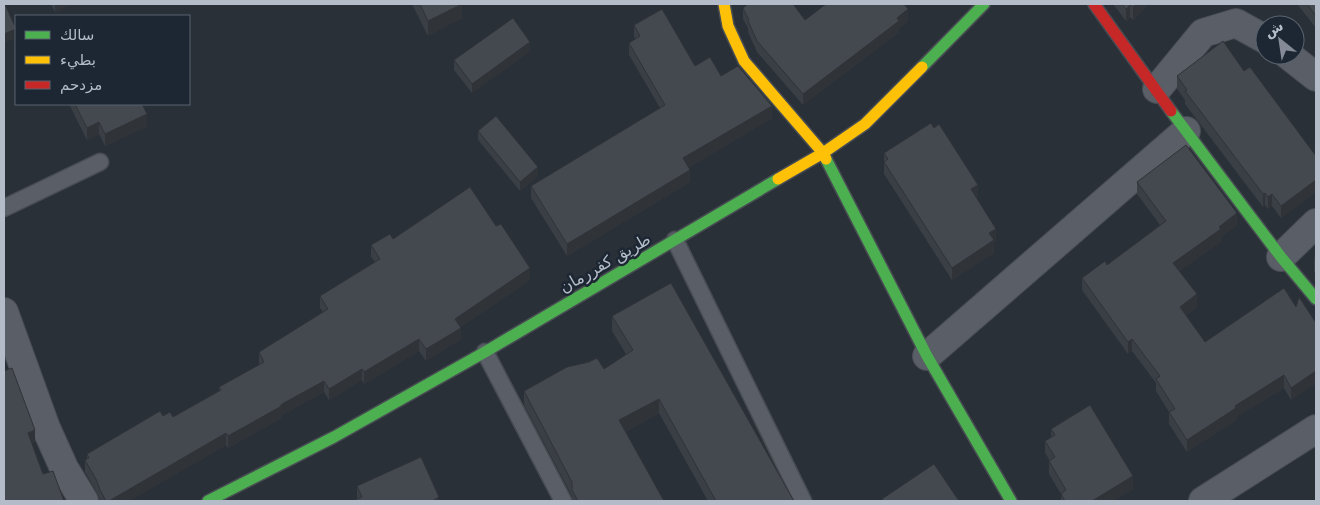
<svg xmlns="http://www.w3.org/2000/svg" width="1320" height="505" viewBox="0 0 1320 505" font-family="'DejaVu Sans',Vazirmatn,sans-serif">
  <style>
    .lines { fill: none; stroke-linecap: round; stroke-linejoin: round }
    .lane-casing { stroke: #484c53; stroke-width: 19 }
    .street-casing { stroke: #484c53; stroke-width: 30 }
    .fast-casing { stroke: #484c53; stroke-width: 14 }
    .slow-casing { stroke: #484c53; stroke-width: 14 }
    .jam-casing { stroke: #484c53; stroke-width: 14 }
    .lane { stroke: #5a5e66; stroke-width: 16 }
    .street { stroke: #5a5e66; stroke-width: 28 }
    .fast { stroke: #4caf50; stroke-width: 11 }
    .slow { stroke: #ffc107; stroke-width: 11 }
    .jam { stroke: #c62828; stroke-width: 11 }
    .wall { fill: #3a3f45 }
    .shaded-wall { fill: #303338 }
    .building { fill: #444950; stroke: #303338 }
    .labels { text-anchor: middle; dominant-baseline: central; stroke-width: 5; stroke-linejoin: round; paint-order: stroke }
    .street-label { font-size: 16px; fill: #b4bcc9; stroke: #1d2633 }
  </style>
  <rect width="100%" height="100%" fill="#2a3038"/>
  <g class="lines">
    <g class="lane-casing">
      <path id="lane" d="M4,208L100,162
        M675,240L803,501
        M485,352L563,501"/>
    </g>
    <g class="street-casing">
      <path id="street" d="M1288,55L1316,77
        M1157,89L1203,33L1236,23L1265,39
        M1281,257L1316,223
        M4,312L46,428L64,468L84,501
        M927,356L1186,131
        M1203,501L1316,429"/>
    </g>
    <g class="fast-casing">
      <path id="fast" d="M922,67L984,4
        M1171,111L1281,257L1316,299
        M826,159L927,356L1011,501
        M208,501L334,437L485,352L778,179"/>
    </g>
    <g class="slow-casing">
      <path id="slow" d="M724,4L728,26L744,61L823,153L826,159
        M778,179L823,153L865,124L922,67"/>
    </g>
    <g class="jam-casing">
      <path id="jam" d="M1094,4L1171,111"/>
    </g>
    <use href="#lane" class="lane"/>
    <use href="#street" class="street"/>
    <use href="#fast" class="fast"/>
    <use href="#slow" class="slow"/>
    <use href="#jam" class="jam"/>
  </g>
  <path class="wall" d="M51,4H72L55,12Z
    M412,4H462V18L428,36Z
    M1113,4H1149L1133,20L1130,17L1126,21Z
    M1297,4H1316V28Z
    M743,8L805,20L908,21L899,28V32L803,105L757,52L748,32V28L743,19Z
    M634,25L695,66L721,76L772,118L688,168L690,182L567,256L531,198V186L660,108L629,55V43L635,39L634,37Z
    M530,51L472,93L454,70V60Z
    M1244,71L1316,156V192L1281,218L1272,206L1268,209L1265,205L1263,207L1185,104V100L1177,89V76Z
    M69,104H142L147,126L105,146L99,134L87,140Z
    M478,131L538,176L520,191L478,140Z
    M884,153L978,197L976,198L996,241L994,242V253L952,280L884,174Z
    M1137,182L1237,225L1221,237V242L1179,271L1197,307L1186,315L1205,342L1296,307L1316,323V383L1291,400L1284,388L1236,417V420L1187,452L1169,424V412L1156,391V383L1132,351L1128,354L1082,290V278L1107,265L1160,225L1137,194Z
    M393,239L530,280L460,327L461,339L426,361L419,351L364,384L362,380L329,400L324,392L282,415L280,419L228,448L226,445L129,501H100L97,493L85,472V460L87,459V454L163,416L173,417L219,391V387L259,365V352L323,312L320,308V296L375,262L371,257V245Z
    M1316,250V275L1314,272V257Z
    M612,316L794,501H708L659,413L625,432L664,501H572V496L524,405V391L604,369L626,354L612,331Z
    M1051,429L1133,489L1112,501H1061V494L1049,474V461H1050L1045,453V441L1051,437Z
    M357,486L439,501L357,499Z"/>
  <path class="shaded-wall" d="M55,4H72L55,12Z
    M462,4V18L428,36V21Z
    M1136,4H1149L1133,20V7Z
    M1130,5V17L1126,21V9Z
    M908,9V21L899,28V32L803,105V94Z
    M16,29V38L4,43V34Z
    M530,42V51L472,93V84Z
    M772,106V118L683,171V158Z
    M147,114V126L105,146V134Z
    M99,122V134L87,140V128Z
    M538,167V176L520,191V182Z
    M690,170V182L567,256V244Z
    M1316,180V192L1281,218V206Z
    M978,185V197L971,201V189Z
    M1265,193V205L1263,207V194Z
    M1272,194V206L1268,209V197Z
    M1237,213V225L1221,237V242L1173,276V263L1219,227Z
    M996,229V241L994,242V253L952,280V268L989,233Z
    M530,268V280L455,330V319Z
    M1197,294V307L1180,319V307Z
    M461,328V339L426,361V349Z
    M419,339V351L364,384V372Z
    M1132,339V351L1128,354V342Z
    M362,369V380L329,400V389Z
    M1316,371V383L1291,400V388Z
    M1284,375V388L1236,417V420L1187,452V440L1235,406Z
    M324,381V392L282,415L280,419L228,448V436L282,404Z
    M659,399V413L619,435V420Z
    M35,430V442L28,445V433Z
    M226,433V445L129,501H109Z
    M1133,476V489L1112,501H1092Z
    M439,497V501H434V500Z"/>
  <path class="building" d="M4,4H5L16,29L4,34Z
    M420,4H462L428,21Z
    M748,4H793L805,20L826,4H904L908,9L897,18L899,21L803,94L757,41L748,21L749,20L743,8Z
    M1122,4H1136L1133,7L1130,5L1126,9Z
    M1307,4H1316V16Z
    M662,9L695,66L710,57L721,76L738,66L772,106L683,158L690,170L567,244L531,186L665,105L629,43L640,36L634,25Z
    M513,18L530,42L472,84L454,60Z
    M1223,41L1244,71L1250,67L1316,156V180L1281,206L1272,194L1268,197L1265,193L1263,194L1185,91L1187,90L1177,76Z
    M75,104H142L147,114L105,134L99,122L87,128Z
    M496,116L538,167L520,182L478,131Z
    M931,123L934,128L939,124L978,185L971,189L996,229L989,233L994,240L952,268L884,162L888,159L884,153Z
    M1186,145L1237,213L1219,227L1221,229L1173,263L1197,294L1180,307L1205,342L1284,288L1296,307L1299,297L1316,323V371L1291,388L1284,375L1235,406L1236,408L1187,440L1169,412L1175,409L1156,379L1160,376L1132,339L1128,342L1082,278L1105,261L1107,265L1166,221L1137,182Z
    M470,187L496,226L501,224L530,268L455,319L461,328L426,349L419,339L364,372L362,369L329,389L324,381L282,404L280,407L228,436L226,433L109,501H106L100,490L97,481L85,460L89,458L87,454L160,411L163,416L170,412L173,417L221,390L219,387L264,362L259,352L328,309L320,296L380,259L371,245L390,234L393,239Z
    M1316,250V261L1314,257Z
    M671,283L794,501H716L659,399L619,420L664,501H578L572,490V482L524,391L567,367L589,362L597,358L604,369L633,350L612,316Z
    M12,368L35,430L28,433L43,474L53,471L64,501H4V371Z
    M1090,405L1133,476L1092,501H1065L1061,494L1066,490L1049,461L1055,457L1045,441L1055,435L1051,429Z
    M421,457L439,497L434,500V501H353L362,497L357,486Z
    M934,464L959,501H884L882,499Z"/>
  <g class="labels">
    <g class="street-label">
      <text transform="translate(605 263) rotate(-30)">طريق كفررمان</text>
    </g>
  </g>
  <rect width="1320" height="505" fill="none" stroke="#b4bcc9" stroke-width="10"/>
  <rect x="15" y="15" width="175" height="90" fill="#1d2633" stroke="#59626f"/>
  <rect x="25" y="31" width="25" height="8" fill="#4caf50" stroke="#59626f"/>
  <text x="60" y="40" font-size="15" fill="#b4bcc9">سالك</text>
  <rect x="25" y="56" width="25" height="8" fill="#ffc107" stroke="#59626f"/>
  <text x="60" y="65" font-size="15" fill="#b4bcc9">بطيء</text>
  <rect x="25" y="81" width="25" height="8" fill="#c62828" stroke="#59626f"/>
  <text x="60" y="90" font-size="15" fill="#b4bcc9">مزدحم</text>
  <g transform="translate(1280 40) rotate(330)"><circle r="24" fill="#1d2633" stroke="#59626f"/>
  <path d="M0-4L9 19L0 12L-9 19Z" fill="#848b96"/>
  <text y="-8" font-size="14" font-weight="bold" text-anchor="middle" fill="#b4bcc9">ش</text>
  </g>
</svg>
